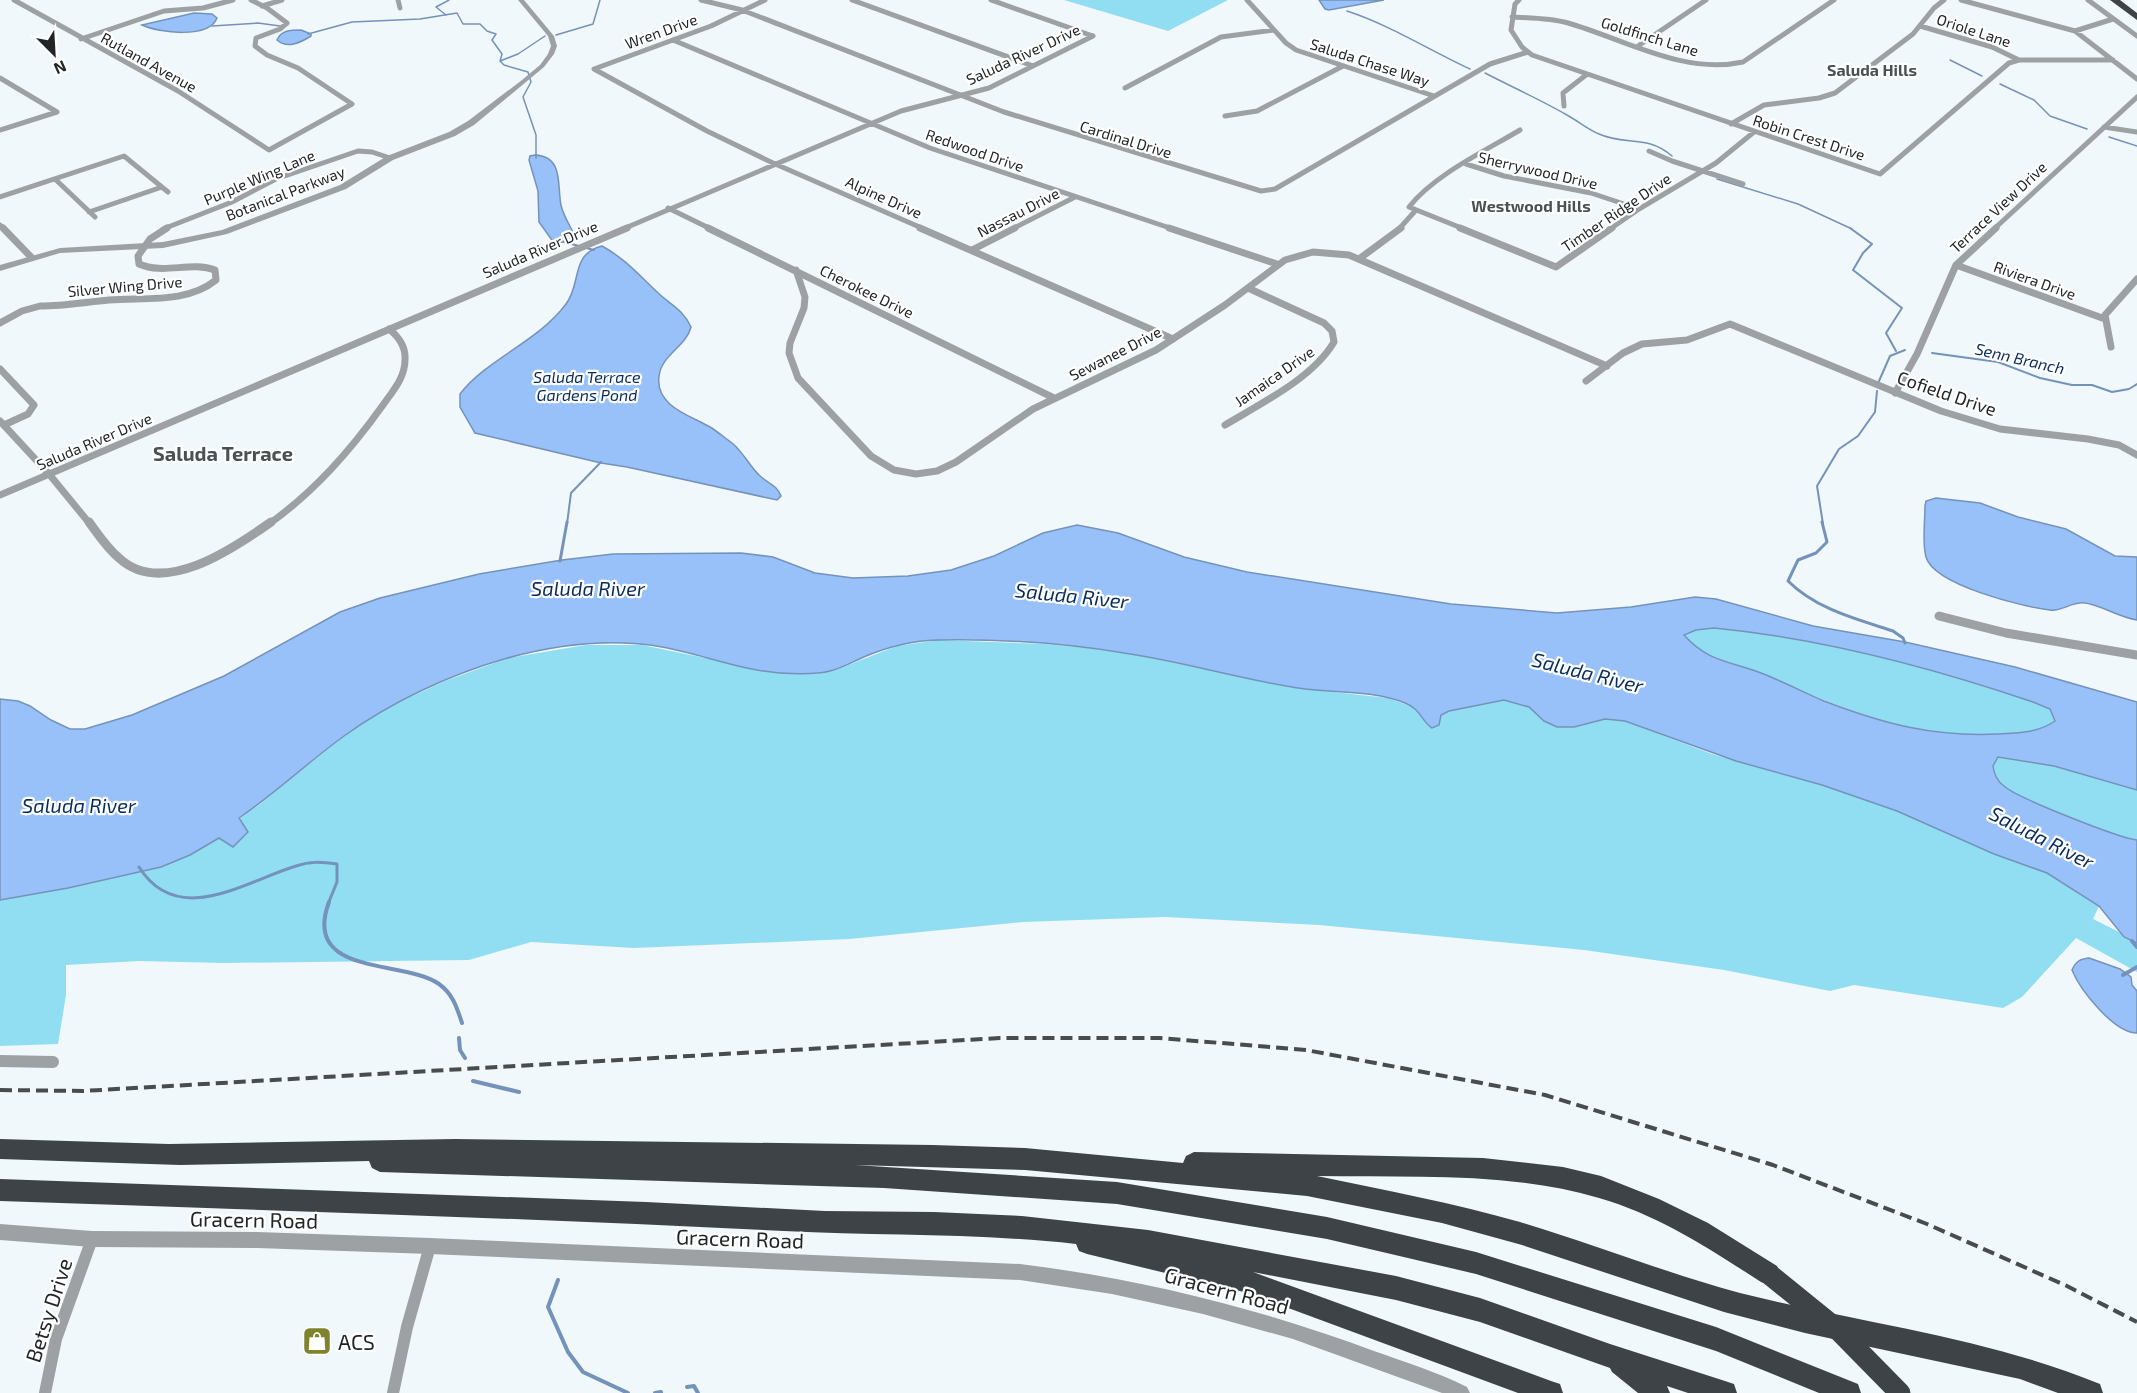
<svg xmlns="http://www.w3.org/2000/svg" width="2137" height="1393" viewBox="0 0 2137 1393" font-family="'Exo 2',sans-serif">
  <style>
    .green { fill: #91def2 }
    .water { fill: #99c1f9; stroke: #7592ba; stroke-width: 1.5; fill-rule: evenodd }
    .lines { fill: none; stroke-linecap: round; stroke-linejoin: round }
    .stream-far3 { stroke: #7592ba; stroke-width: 1.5 }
    .stream-far2 { stroke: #7592ba; stroke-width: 2 }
    .stream-far1 { stroke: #7592ba; stroke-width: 3 }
    .stream { stroke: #7592ba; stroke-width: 4 }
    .minor-far3 { stroke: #9ea1a3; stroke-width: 5 }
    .minor-far2 { stroke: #9ea1a3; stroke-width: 7 }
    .minor-far1 { stroke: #9ea1a3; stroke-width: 9 }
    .minor { stroke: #9ea1a3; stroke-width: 12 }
    .tertiary { fill: #9ea1a3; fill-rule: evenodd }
    .motorway { fill: #3e4347; fill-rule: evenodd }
    .rail { stroke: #484c4d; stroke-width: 4; stroke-dasharray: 12 6; stroke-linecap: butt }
    .motorway-bridge { stroke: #3e4347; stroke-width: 21 }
    .labels { text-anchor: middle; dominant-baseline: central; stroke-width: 4.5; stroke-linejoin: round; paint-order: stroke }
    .far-street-label { font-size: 15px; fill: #222526; stroke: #fff }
    .far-neighbourhood-label { font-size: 16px; font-weight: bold; fill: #4a5153; stroke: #fff }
    .far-water-label { font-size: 16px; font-style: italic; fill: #072c5d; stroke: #fff }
    .street-label { font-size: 18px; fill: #222526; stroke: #fff }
    .neighbourhood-label { font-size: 20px; font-weight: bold; fill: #4a5153; stroke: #fff }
    .water-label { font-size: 20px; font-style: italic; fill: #072c5d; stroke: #fff }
    .near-street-label { font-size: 21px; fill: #222526; stroke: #fff }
    .near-poi-label { font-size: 21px; fill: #222526; stroke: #fff; text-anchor: start }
  </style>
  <rect width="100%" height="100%" fill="#f0f8fb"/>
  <path class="green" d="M1064,0H1228L1168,31Z
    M1714,628C1819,638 1933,668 2033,702L2050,709L2055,721C2037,733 2019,733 1998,734C1933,737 1884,724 1824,700C1802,692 1782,681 1761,673C1729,661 1708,661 1684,635L1696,630Z
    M939,640L1045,644L1087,648L1127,653L1297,688L1388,698L1413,707L1423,716L1427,725L1439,722L1441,715L1449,711L1504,700L1529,707L1544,721L1557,727H1574L1605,719L1625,721L1712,754L1822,785L1897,811L1994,854L2047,873L2099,906L2093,919L2137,941V972L2076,938L2022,997L2003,1008L1854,985L1830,991L1724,970L1584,950L1319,925L1165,917L1023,922L849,939L634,948L531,942L469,960L224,963L139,961L66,965V995L58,1044L0,1046V900L68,888L150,869L190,855L219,837L239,819L259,805L336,742L380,711L445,681L508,658L586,645H642L779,673L816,674L838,669L897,646Z
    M1998,757L2054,766L2137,790V840C2119,838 2017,798 2004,786C1996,779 1992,772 1994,762Z"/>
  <path class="water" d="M1319,0H1384L1329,10L1325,9Z
    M194,13L212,14L217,18C209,39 159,33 142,25Z
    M301,30L311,34V36C300,43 287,49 277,40C281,30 291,30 301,30Z
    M535,155C564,156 557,186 561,205C563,215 569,224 573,232V236L564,242L554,243L539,222L538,191L529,160L530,156Z
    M602,246C624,258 638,274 656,291C669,304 683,309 691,327C686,347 662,354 659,376C655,406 689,415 710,427C718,432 725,438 732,443C743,452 749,465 759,475C766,482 778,486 781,496L777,500L627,467L601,463L475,433L460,407V394C488,358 538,342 566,304C582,283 570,254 602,246Z
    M1936,498L1980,503L2018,517L2066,529L2115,556L2137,557V620C2118,617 2101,605 2085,603C2072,601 2062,612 2050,610C2023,607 1934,585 1926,557C1922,542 1925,522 1925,506L1926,501Z
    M1077,525L1118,533L1184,557L1247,572L1451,604L1557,613L1631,607L1695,597L1716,599L1813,626L1905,642L2015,667L2137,702V790L2054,766L1998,757L1993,766C1994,775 1997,781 2004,786C2017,798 2119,838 2137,840V943L2124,937L2099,906L2047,873L1994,854L1897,811L1822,785L1736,761L1625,721L1605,719L1574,727H1557L1544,721L1529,707L1504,700L1449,711L1441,715L1439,725L1432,728C1421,721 1421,709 1405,703C1370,689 1329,694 1292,687C1236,678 1180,661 1124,653C1064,643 1001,639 940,640C916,640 888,647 866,656C854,661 843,668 830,671C815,675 796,674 780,673C740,670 701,654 662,647C611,638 554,645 504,659C449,675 391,702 344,736C308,762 276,793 239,818L248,832L233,847L219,838L190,855L161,867L68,888L0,900V699L18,701L30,706L51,720L70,729H85L132,715L224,676L340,612L380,598L479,574L562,560L613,554L741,553L773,557L815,573L853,578L908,576L951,570L994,556L1043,533ZM1714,628C1819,638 1933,668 2033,702L2050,709L2055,721C2038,733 2018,733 1998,734C1933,737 1884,724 1824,701C1803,692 1782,681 1761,673C1730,661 1708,662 1684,635L1696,630Z
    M2089,958L2120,969L2131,977L2132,985L2137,991V1033C2114,1033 2080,990 2072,970C2076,961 2080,959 2089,958Z"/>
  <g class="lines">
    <path class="stream-far3" d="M1347,11C1390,25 1429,50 1470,69
      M457,13L463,24H480L487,31L496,34L492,40L502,54L500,61
      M446,15L436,7L449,0
      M212,26L258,23L280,26
      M308,34L352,22L420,19L457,13
      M556,35L593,24L600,0
      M1950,60L1982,76
      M500,61L504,65L528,72L531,82L523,97L536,135V158
      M500,61L518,54L545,36
      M1485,73C1512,87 1541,100 1567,115C1578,121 1587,129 1599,134C1625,146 1647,134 1672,156
      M2000,84L2034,100L2050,116L2087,129
      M2109,137L2137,146
      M1717,179L1798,204L1852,229"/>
    <path class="stream-far2" d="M1850,228L1872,244L1863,253L1853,270L1902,308L1886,333L1896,351
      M563,238L564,242L594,250
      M1932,353L1998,362L2040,378L2072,385H2092L2112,392L2129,389L2137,384
      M1879,381L1890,356L1905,350
      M567,524L571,493L601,462
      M1823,524L1817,486L1839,449L1858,436L1875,412L1877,391"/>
    <path class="stream-far1" d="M1822,522L1827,542L1816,553L1798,560L1788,581C1816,609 1856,619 1893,631L1903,638L1905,643
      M560,561L567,522
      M139,867C178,929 246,881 296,866C310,861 322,862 337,864V882L328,904"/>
    <path class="stream" d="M329,902C301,977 404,959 439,984C453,994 457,1008 462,1023
      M2132,941L2137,947
      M2123,975L2137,967
      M459,1038L460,1050L465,1058
      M473,1081L519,1092
      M558,1280L548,1307L568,1352L583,1372L628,1393
      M687,1387L694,1386L698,1393
      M655,1393L661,1392"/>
    <path class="minor-far3" d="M14,0L178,91L269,150L352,104L298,68L267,55L255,46L256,38L280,29L287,23L267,8L251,0
      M398,0L400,8
      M701,0L742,10L1004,112L1261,191L1275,189L1490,64L1528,52
      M765,0L711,26L594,69L707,131L773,163L924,229
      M852,0L1033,66
      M991,0L1093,36
      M1247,0L1286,43L1296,50L1434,96
      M1519,0L1515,4L1511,30L1522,47L1532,55L1880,174L2009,63L2019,60H2113
      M1961,0L2075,31L2137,79
      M2088,0L2137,36
      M262,6L282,0
      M1512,17C1531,18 1550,18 1568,23C1624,39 1683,75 1743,62L1834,0
      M1920,26L1992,47L2019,60
      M2075,31L2113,19
      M81,39L164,11L203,8L233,0
      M673,40L930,148L1173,229
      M1638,46L1706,0
      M0,78L57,112L0,130
      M1125,88L1221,37L1274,30
      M1564,106L1563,93L1586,75
      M1225,116L1257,111L1343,66
      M1731,124L1764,105L1819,98L1835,93L1913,34L1934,8L1944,0
      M2104,127L2137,132
      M1649,151L1672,161L1743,184
      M1466,164L1504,176L1591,193L1639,209
      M55,179L95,217
      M0,197L124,156L168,192
      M668,208L711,229
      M89,212L162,187
      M0,225L4,229
      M163,229L232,202L276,179L358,151L372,152L390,158
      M623,229L901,111L989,88L1093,36
      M1012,229L1075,197
      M1399,229L1416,210
      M1464,229L1409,207C1434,175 1485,151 1520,130
      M1610,229L1639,209L1716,163L1754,132
      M1994,229L2137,97"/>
    <path class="minor-far2" d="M3,228L31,257
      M708,228L1054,398
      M920,228L1173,339
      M1169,228L1277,264
      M1460,228L1556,267L1612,228
      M972,250L1015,228
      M1359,259L1401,228
      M1956,265L2105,319
      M796,270L805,297L804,308L790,343L789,353L798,378L871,456L894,470L916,474L937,471L956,462L1033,409L1156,350L1225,305L1285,260L1313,252L1349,255L1607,366
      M0,323L22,311L40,306C64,306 86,302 109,300C145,297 186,304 216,280L215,270C190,261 164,275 139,264L138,256L150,239L167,228
      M2111,347L2105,315L2137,279
      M0,369L34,405L28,414L4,425
      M1586,381L1623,353L1642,344L1687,340L1730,324L1941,411L2000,429L2088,439L2119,445L2137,455
      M1895,393L1917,354L1956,265L1996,228
      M0,421L49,474L90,524
      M1225,425C1260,404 1313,378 1334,342L1332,331L1324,323L1248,288
      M0,495L627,228
      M269,524C315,491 350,451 383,405C392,392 405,378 405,360C406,347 399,337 389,329"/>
    <path class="minor-far1" d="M89,522C98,534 107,548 119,558C162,598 233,549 271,522
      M1939,616L2006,633L2137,655"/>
    <path class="minor" d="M0,1061L53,1062
      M45,1393L56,1339L92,1239
      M393,1393L407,1327L430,1246"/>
    <path class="tertiary" d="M518,0H524L554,36L557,46L554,54L544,67L526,82L474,125L455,136L393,160L346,189L227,234L163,248L60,253L0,271V265L60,248L163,242L222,230L340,185L387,156L449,132L468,121L522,80L540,65L548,54L551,46L548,36Z
      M0,1224L92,1231L257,1232L430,1238L1020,1264C1142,1279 1258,1308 1374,1351C1405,1362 1437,1372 1467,1387L1470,1393H1442L1293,1339L1203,1314L1112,1294L1020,1280L430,1254L257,1248L92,1247L0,1240Z"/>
    <path class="motorway" d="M2110,0H2120L2137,13V20Z
      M0,1139L169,1144L455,1139L933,1145L1025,1148L1183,1163L1186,1156L1194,1152L1483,1158L1563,1167L1601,1176L1659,1199L1708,1223L1777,1266L1780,1274L1777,1282L1769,1285L1761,1282C1710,1249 1658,1215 1599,1198C1509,1171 1410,1178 1317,1176C1385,1190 1453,1203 1520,1222C1594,1244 1666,1273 1740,1293C1859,1323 1986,1337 2100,1384L2103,1393H2058L2020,1379L1805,1333L1724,1312L1522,1245L1442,1223L1307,1196L1025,1170L855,1165L1117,1182L1327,1217L1476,1252L1716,1327L1858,1384L1861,1393H1819L1716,1351L1476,1274L1327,1239L1117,1204L884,1188L380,1172L372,1168L369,1161L180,1165L0,1159Z
      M0,1179L646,1202L825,1211L934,1212L1022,1216L1148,1230L1396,1276L1480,1298L1610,1344L1725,1381L1734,1384L1737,1393H1688L1667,1386L1670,1393H1638L1612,1372L1610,1368L1480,1322L1396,1300L1253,1272L1551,1381L1560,1384L1563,1393H1518L1248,1293L1087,1254L1079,1251L1076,1244C979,1233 882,1236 784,1231C523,1218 261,1210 0,1201Z"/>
    <path class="rail" d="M0,1090L83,1091L1000,1038H1160L1306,1050L1545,1095L1773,1165L1927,1224L2067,1286L2137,1322"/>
    <path class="motorway-bridge" d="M1769,1274L1838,1330L1900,1393"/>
  </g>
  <defs>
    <g id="shop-square" transform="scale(1.5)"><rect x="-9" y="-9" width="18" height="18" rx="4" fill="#7f832d" stroke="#fff"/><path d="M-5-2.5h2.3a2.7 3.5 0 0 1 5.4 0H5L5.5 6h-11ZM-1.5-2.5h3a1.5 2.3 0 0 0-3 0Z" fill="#fff"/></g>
  </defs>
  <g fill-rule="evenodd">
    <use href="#shop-square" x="317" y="1341"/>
  </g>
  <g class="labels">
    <g class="far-street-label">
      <text transform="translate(1974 30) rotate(18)">Oriole Lane</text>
      <text transform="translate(661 31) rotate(-20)">Wren Drive</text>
      <text transform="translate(1650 36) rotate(17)">Goldfinch Lane</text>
      <text transform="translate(1023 54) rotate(-25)">Saluda River Drive</text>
      <text transform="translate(149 62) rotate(29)">Rutland Avenue</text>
      <text transform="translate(1370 62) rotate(18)">Saluda Chase Way</text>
      <text transform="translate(1809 137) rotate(18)">Robin Crest Drive</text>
      <text transform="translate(1126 139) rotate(17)">Cardinal Drive</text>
      <text transform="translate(975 150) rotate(19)">Redwood Drive</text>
      <text transform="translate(1538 170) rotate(13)">Sherrywood Drive</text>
      <text transform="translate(259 177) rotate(-23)">Purple Wing Lane</text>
      <text transform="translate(285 193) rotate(-21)">Botanical Parkway</text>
      <text transform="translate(884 197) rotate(24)">Alpine Drive</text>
      <text transform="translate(1998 207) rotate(-43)">Terrace View Drive</text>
      <text transform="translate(1018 212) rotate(-27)">Nassau Drive</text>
      <text transform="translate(1616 212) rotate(-34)">Timber Ridge Drive</text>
      <text transform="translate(540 249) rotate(-23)">Saluda River Drive</text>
      <text transform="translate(2035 280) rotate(20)">Riviera Drive</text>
      <text transform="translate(125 286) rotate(-5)">Silver Wing Drive</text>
      <text transform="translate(867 291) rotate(26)">Cherokee Drive</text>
      <text transform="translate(1115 353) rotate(-27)">Sewanee Drive</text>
      <text transform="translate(1274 376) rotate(-35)">Jamaica Drive</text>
      <text transform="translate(94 441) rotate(-23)">Saluda River Drive</text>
    </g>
    <g class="far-neighbourhood-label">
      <text x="1872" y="69">Saluda Hills</text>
      <text x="1531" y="205">Westwood Hills</text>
    </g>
    <g class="far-water-label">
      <text transform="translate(2020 358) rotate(13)">Senn Branch</text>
      <text x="587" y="376">Saluda Terrace<tspan x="587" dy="18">Gardens Pond</tspan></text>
    </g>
    <g class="street-label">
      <text transform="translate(1947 393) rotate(19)">Cofield Drive</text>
    </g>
    <g class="neighbourhood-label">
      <text x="223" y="453">Saluda Terrace</text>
    </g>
    <g class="water-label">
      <text x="588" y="588">Saluda River</text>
      <text transform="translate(1072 595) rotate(6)">Saluda River</text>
      <text transform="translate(1588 672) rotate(14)">Saluda River</text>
      <text x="79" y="805">Saluda River</text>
      <text transform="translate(2042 837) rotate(27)">Saluda River</text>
    </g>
    <g class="near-street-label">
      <text transform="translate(254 1219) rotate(1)">Gracern Road</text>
      <text transform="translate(740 1238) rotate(2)">Gracern Road</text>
      <text transform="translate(1227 1290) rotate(15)">Gracern Road</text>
      <text transform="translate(48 1310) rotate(-72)">Betsy Drive</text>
    </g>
    <g class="near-poi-label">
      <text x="338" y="1341">ACS</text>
    </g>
  </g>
  <g transform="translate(54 54) rotate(156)" stroke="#ffffff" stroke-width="4.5" paint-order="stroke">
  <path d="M0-4.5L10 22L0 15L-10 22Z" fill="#222526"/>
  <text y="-9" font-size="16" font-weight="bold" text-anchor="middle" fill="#222526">N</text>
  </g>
</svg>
